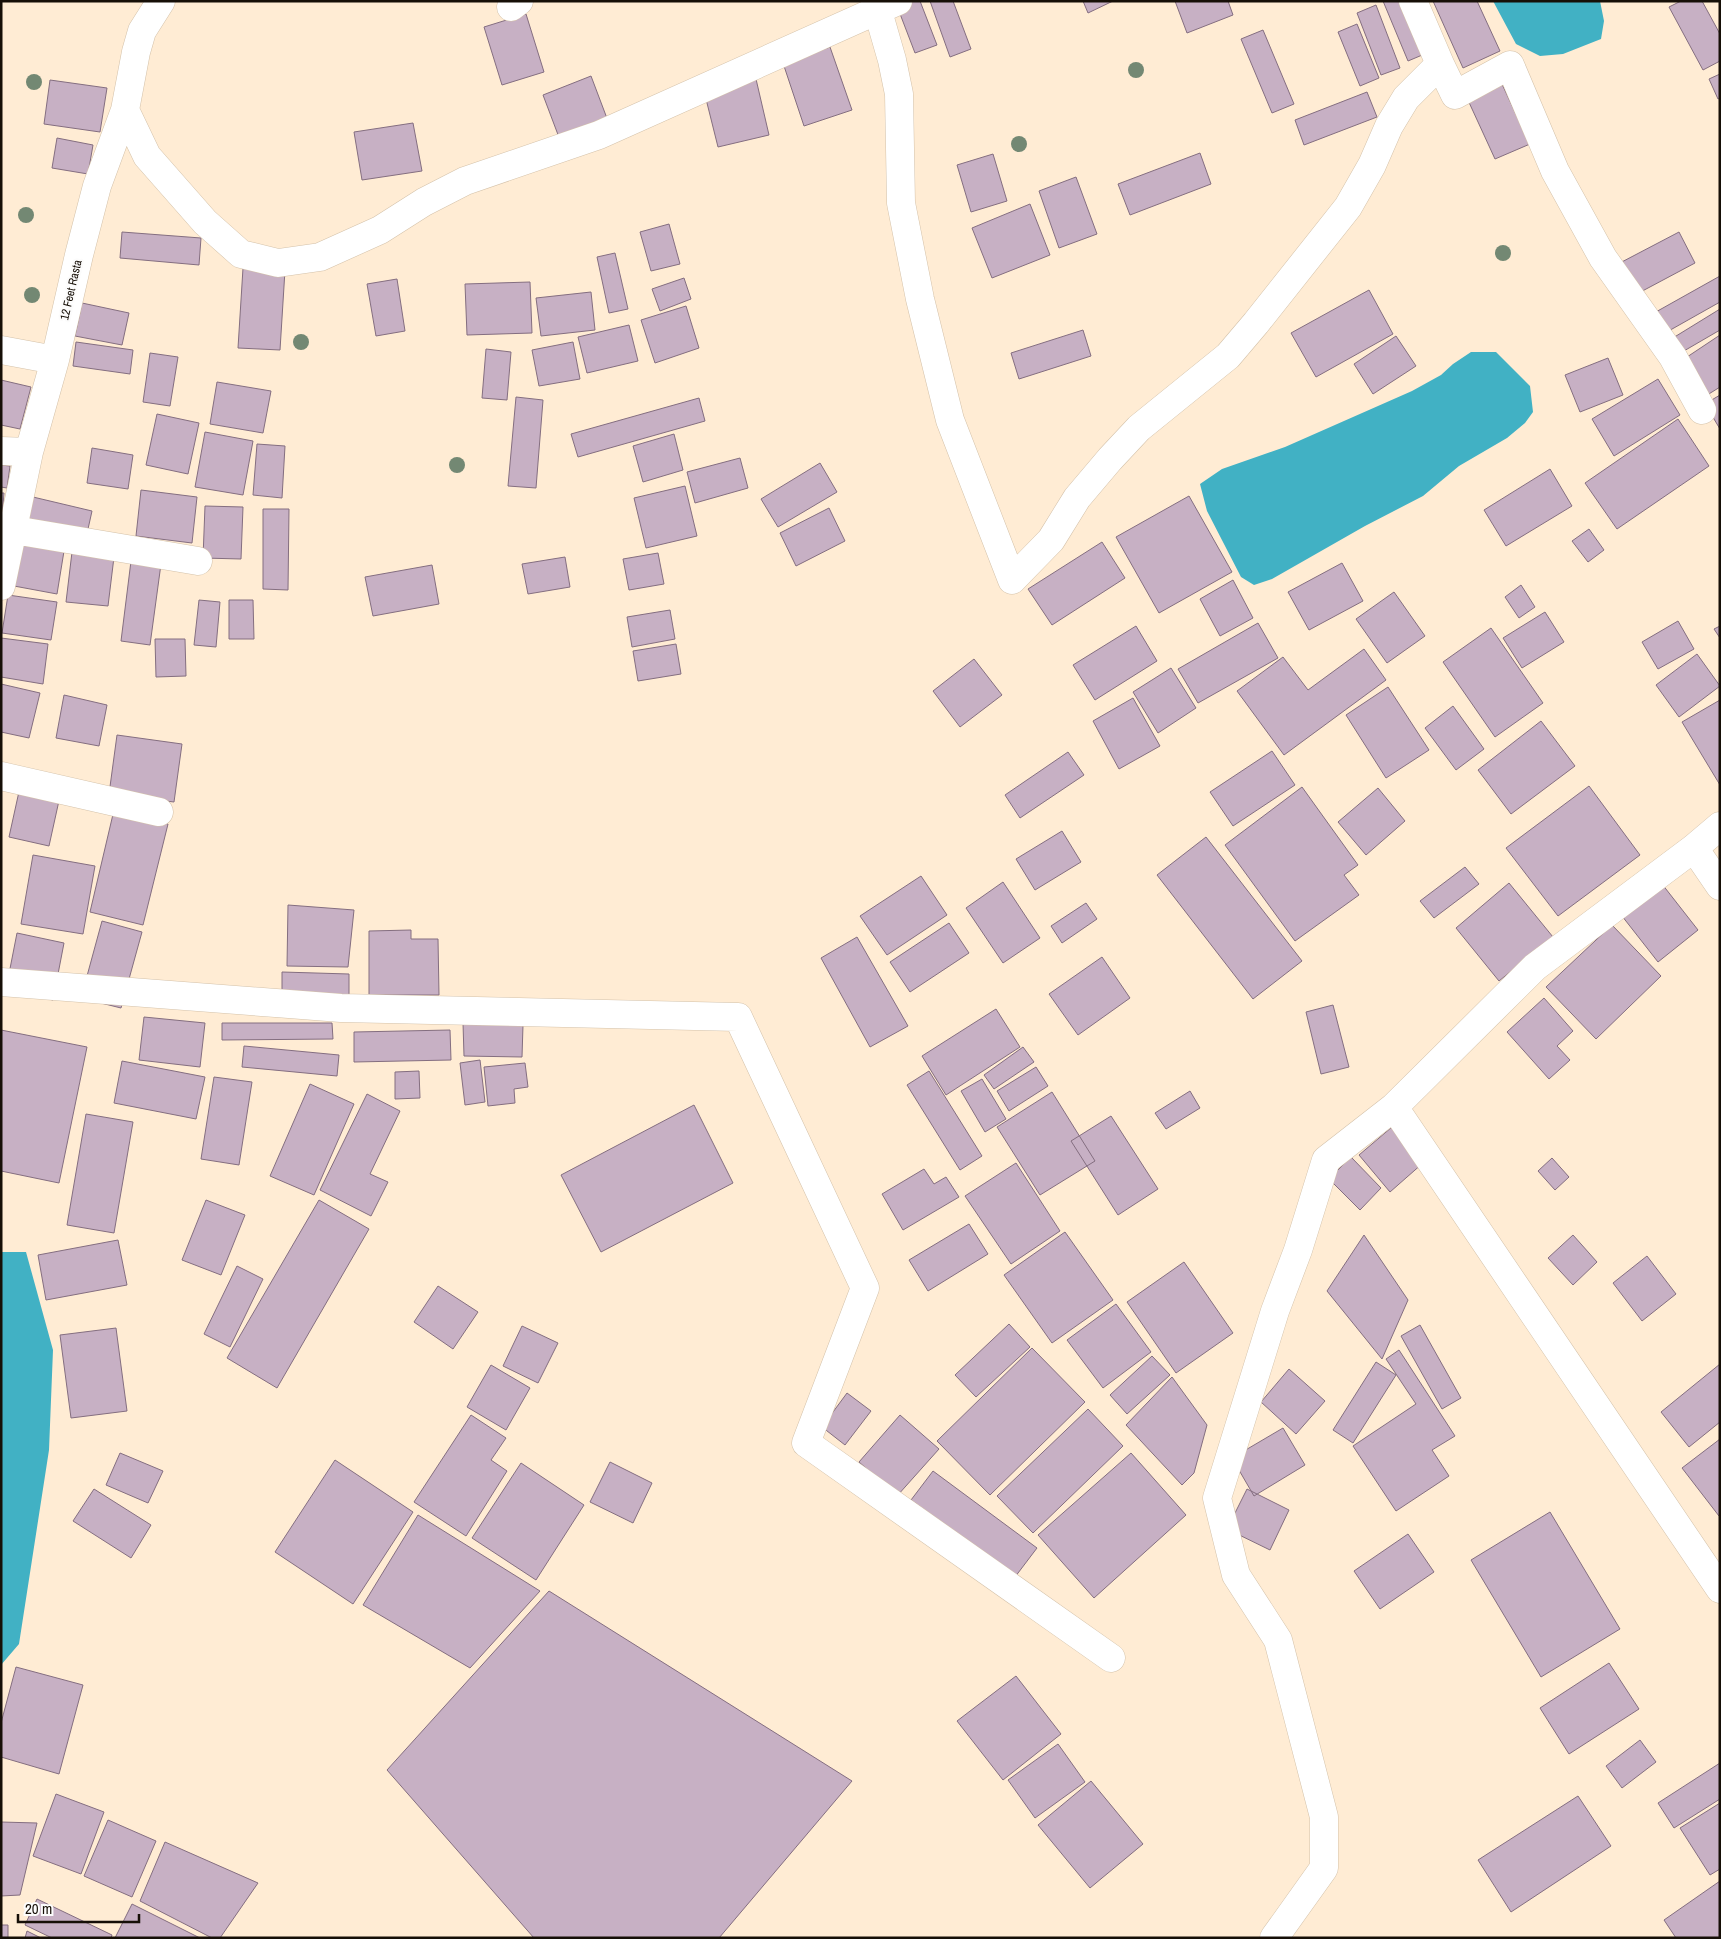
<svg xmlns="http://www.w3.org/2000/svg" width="1721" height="1939" viewBox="0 0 1721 1939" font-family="'Archivo Narrow',sans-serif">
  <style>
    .water { fill: #41b1c4 }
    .building { fill: #c7b0c4; stroke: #846e80 }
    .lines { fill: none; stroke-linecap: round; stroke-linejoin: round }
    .minor-casing { stroke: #d4c2aa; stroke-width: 29 }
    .minor { stroke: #fff; stroke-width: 28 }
    .tree { fill: #738873 }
    .labels { text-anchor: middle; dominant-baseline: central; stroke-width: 4.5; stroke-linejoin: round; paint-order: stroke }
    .street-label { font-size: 12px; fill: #160f07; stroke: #fcfcfc }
  </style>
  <rect width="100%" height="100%" fill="#ffecd4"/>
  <path class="water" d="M1493,1H1600L1604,21L1601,39L1563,54L1540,56L1516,44Z
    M1471,352H1496L1530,386L1533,412L1525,423L1507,438L1459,466L1423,496L1365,526L1272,579L1254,585L1241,577L1207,511L1200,484L1222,469L1285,447L1412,391L1441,375L1453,364Z
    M1,1252H26L53,1350L49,1450L19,1644L1,1665Z"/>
  <path class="building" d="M911,1H920L937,45L915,53L897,6Z
    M930,1H953L971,49L950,57Z
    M1083,1H1113L1088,13Z
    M1175,1H1228L1233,15L1187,33Z
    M1383,1H1406L1427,53L1408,61Z
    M1433,1H1477L1500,51L1463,68Z
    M1681,1H1702L1720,34V61L1703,70L1669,7Z
    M1376,5L1400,68L1381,75L1357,13Z
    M526,14L544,72L502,85L484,27Z
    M1357,24L1379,78L1360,86L1338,32Z
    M1263,30L1294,104L1272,113L1241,39Z
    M830,47L852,110L804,126L783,63Z
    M1720,74V98L1718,99L1709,79Z
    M591,76L608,121L560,140L543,95Z
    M756,79L769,135L718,147L704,91Z
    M50,80L107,88L100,132L44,124Z
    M1501,82L1530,144L1495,159L1467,98Z
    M1367,92L1377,117L1304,145L1295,120Z
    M413,123L422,171L362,180L354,132Z
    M57,138L93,145L88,174L52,168Z
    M1200,153L1211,184L1130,215L1118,184Z
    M993,154L1007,201L971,212L957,165Z
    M1076,177L1097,234L1059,248L1039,191Z
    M1030,204L1050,255L992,278L972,228Z
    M669,224L680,264L651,271L640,232Z
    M122,232L201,238L199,265L120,258Z
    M1679,232L1695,263L1633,296L1616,265Z
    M615,253L628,309L609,313L597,257Z
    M243,268L285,270L280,350L238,348Z
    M1720,276V302L1665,333L1654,313Z
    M684,278L691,299L660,311L652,289Z
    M397,279L405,331L376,336L367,284Z
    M530,282L532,333L467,335L465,284Z
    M1369,290L1393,334L1316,377L1291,333Z
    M591,292L595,330L541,336L536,298Z
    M82,303L129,313L122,345L75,336Z
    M686,306L699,348L655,363L641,320Z
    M1720,309V330L1677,355L1668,341Z
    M629,325L638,361L587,373L578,337Z
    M1083,330L1091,356L1019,379L1011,353Z
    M1720,335V387L1704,397L1681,361Z
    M1396,336L1416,366L1373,394L1354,364Z
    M76,342L133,350L130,374L73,366Z
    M573,342L580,379L539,386L532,350Z
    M486,349L511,352L507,400L482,398Z
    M150,353L178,357L170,406L143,402Z
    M1608,358L1623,395L1580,412L1565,375Z
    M1658,379L1680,415L1614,456L1592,419Z
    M1,380L31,387L20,429L1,425Z
    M217,382L271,391L263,433L210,424Z
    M1720,395V429L1705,404Z
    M516,397L543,400L536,488L508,486Z
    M699,398L705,421L578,457L571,434Z
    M157,414L199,423L188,474L146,465Z
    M1678,419L1709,466L1617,529L1585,483Z
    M205,432L253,441L243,495L195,487Z
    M674,434L683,470L643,482L633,446Z
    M257,444L285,446L282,498L253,495Z
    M92,448L133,455L128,489L87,483Z
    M740,458L748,488L695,503L687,472Z
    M820,463L837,492L778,527L761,499Z
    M1,465L10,466L7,488L1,487Z
    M1550,469L1572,506L1506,546L1484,510Z
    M685,486L697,536L646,548L634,498Z
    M141,490L197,497L192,543L136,536Z
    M1,493H4L2,517H1Z
    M1189,496L1232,572L1159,613L1116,537Z
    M33,497L92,511L86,538L27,524Z
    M205,506L243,507L241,559L203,558Z
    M829,508L845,541L796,566L780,533Z
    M263,509H289L288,590L263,589Z
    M1589,529L1604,550L1588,562L1572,541Z
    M23,537L65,545L57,594L14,586Z
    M1102,542L1125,578L1052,625L1028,589Z
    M72,552L114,557L108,606L66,602Z
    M658,553L664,584L629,590L623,559Z
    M565,557L570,587L528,594L522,564Z
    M131,561L161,564L150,645L121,641Z
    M1342,563L1363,601L1309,630L1288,592Z
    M432,565L439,604L373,616L365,577Z
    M1233,580L1253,618L1220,636L1200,599Z
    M1521,585L1535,607L1519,618L1505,597Z
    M1394,592L1425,636L1387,663L1356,619Z
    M8,595L57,602L51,640L2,633Z
    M199,600L220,602L216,647L194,645Z
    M229,600H253L254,639H229Z
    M670,610L675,639L632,647L627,617Z
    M1545,612L1564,642L1522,668L1503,638Z
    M1678,621L1694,649L1658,669L1642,642Z
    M1258,623L1278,658L1198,703L1178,669Z
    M1136,626L1157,661L1095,700L1073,665Z
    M1720,626V638L1714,629Z
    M1491,628L1543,703L1495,737L1443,662Z
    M1,638L48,644L43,684L1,677Z
    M155,639H185L186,676L156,677Z
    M676,644L681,674L638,681L633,651Z
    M1364,649L1386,680L1284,755L1237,691L1283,657L1308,690Z
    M1697,654L1720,686L1679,717L1656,685Z
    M974,659L1002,695L960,727L933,691Z
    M1171,668L1196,708L1158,733L1133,692Z
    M1,684L40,693L29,738L1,732Z
    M1388,687L1429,750L1386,778L1346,715Z
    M64,695L107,705L99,746L56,738Z
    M1133,698L1160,746L1119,769L1093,721Z
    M1720,700V785L1682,722Z
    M1453,706L1484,749L1456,770L1425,728Z
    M1541,721L1575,766L1511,814L1478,770Z
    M117,735L182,744L174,802L109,794Z
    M1272,751L1295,785L1233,826L1210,792Z
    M1068,752L1084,775L1020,818L1005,795Z
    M1589,786L1640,855L1558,916L1506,848Z
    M20,787L60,796L49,846L9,837Z
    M1302,787L1358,865L1344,875L1359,895L1295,941L1225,845Z
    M1378,788L1405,821L1366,855L1338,822Z
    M114,810L168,824L143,925L90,912Z
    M1062,831L1081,862L1035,890L1016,859Z
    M1206,837L1302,961L1253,999L1157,875Z
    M33,855L95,866L83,934L21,924Z
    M1465,867L1479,884L1434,918L1420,901Z
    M921,876L947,915L887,955L860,916Z
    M1003,882L1040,938L1003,963L966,908Z
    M1509,883L1553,937L1499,981L1456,928Z
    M1662,884L1698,930L1658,962L1622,916Z
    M1086,903L1097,919L1062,943L1051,926Z
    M288,905L354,910L348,967L287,966Z
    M102,921L142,932L121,1008L81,998Z
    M949,923L969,953L910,992L890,962Z
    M1612,925L1661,976L1596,1039L1546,987Z
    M411,930V939H438L439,995H369V931Z
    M17,933L64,943L53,1000L6,989Z
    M857,937L908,1026L870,1047L821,958Z
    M1102,957L1130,998L1078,1035L1049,994Z
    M282,972L349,974V998L282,996Z
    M1544,998L1573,1031L1557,1046L1570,1060L1549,1079L1507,1032Z
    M1333,1005L1349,1067L1321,1074L1306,1012Z
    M996,1009L1020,1047L946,1095L922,1056Z
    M144,1017L205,1023L200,1067L139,1060Z
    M222,1023H332L333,1039L222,1040Z
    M463,1023L523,1025L522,1057L464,1056Z
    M1,1030L87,1047L59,1183L1,1171Z
    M450,1030L451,1060L354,1062V1032Z
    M244,1046L339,1055L337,1076L242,1067Z
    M1023,1047L1034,1062L994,1089L984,1075Z
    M480,1060L485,1102L465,1105L460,1063Z
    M122,1061L205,1077L196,1119L114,1103Z
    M525,1063L528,1087L514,1089L515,1103L488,1106L484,1067Z
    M1036,1067L1048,1086L1009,1111L997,1091Z
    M419,1071L420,1098L395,1099V1072Z
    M929,1071L982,1156L960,1170L907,1085Z
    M214,1077L252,1082L239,1165L201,1159Z
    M982,1079L1006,1119L985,1132L961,1091Z
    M310,1084L354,1104L314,1195L270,1176Z
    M1190,1091L1200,1108L1166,1129L1155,1113Z
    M1052,1092L1095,1161L1040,1195L997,1127Z
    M367,1094L400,1111L370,1174L388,1182L371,1216L320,1190Z
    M694,1105L733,1183L601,1252L561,1175Z
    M86,1114L133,1122L114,1233L67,1225Z
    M1111,1116L1158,1189L1118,1215L1071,1141Z
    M1392,1127L1423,1163L1390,1192L1359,1155Z
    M1351,1157L1381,1188L1360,1210L1329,1179Z
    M1552,1158L1569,1177L1555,1190L1538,1171Z
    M1016,1163L1060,1231L1011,1264L965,1196Z
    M924,1169L934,1184L946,1177L959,1197L903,1230L882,1194Z
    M206,1200L245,1215L221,1275L182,1260Z
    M319,1200L369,1229L277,1388L227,1358Z
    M969,1224L988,1254L928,1291L909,1260Z
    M1065,1232L1113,1300L1052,1343L1004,1275Z
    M1364,1235L1408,1300L1382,1359L1327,1291Z
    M1573,1235L1597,1262L1573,1285L1548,1258Z
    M118,1240L127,1285L46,1300L38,1255Z
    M1647,1256L1676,1294L1642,1321L1613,1283Z
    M1184,1262L1233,1333L1176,1373L1127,1302Z
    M237,1266L263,1279L230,1347L204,1334Z
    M438,1286L478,1312L453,1349L414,1322Z
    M1116,1304L1151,1352L1103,1388L1067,1340Z
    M1009,1324L1030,1347L976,1397L955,1375Z
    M1420,1325L1461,1398L1442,1409L1401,1336Z
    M522,1326L558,1343L538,1383L503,1366Z
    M116,1328L127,1411L71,1418L60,1335Z
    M1032,1348L1085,1402L990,1495L937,1441Z
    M1399,1350L1455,1436L1432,1450L1449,1476L1396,1511L1353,1446L1416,1404L1386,1359Z
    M1152,1356L1170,1375L1127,1414L1110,1395Z
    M1376,1362L1396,1375L1353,1443L1333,1430Z
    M1720,1364V1422L1689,1447L1661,1412Z
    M491,1365L530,1388L506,1430L467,1407Z
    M1289,1369L1325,1401L1296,1434L1261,1402Z
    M1172,1377L1207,1425L1194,1473L1182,1485L1126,1425Z
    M847,1393L871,1411L845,1445L822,1427Z
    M1088,1409L1123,1446L1033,1533L997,1496Z
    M471,1415L506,1438L491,1460L507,1471L466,1536L414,1502Z
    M900,1415L939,1449L897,1496L859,1462Z
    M1283,1428L1305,1465L1254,1496L1232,1458Z
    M1720,1439V1516H1719L1682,1468Z
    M120,1453L163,1471L148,1503L106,1485Z
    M1131,1453L1186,1515L1094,1598L1038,1535Z
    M335,1460L413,1512L353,1604L275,1552Z
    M610,1462L652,1483L633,1523L590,1502Z
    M521,1463L584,1505L536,1580L472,1538Z
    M933,1471L1037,1548L1015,1577L911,1500Z
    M94,1489L151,1525L131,1558L73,1521Z
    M1247,1489L1289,1510L1270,1550L1227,1529Z
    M1550,1512L1620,1629L1541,1677L1471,1560Z
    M418,1515L540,1591L470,1668L363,1605Z
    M1408,1534L1434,1572L1380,1609L1354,1571Z
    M549,1591L852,1781L719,1938H534L387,1770Z
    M1609,1663L1639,1709L1569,1754L1540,1708Z
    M16,1667L83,1685L59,1774L1,1757V1723Z
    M1016,1676L1061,1734L1003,1780L957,1721Z
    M1640,1740L1656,1762L1622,1788L1606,1766Z
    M1058,1744L1085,1782L1035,1818L1008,1780Z
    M1720,1763V1799L1674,1828L1658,1803Z
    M1091,1781L1143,1844L1090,1888L1038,1825Z
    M56,1794L104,1812L81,1874L33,1856Z
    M1578,1796L1611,1846L1511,1912L1478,1860Z
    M1720,1803V1869L1710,1875L1680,1828Z
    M108,1820L156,1841L132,1897L84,1876Z
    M1,1822L37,1823L20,1895L1,1896Z
    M165,1842L258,1883L220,1938H212L140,1901Z
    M1720,1881V1938H1676L1664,1920Z
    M37,1899L112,1935L111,1938H52L25,1925Z
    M132,1904L200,1938H115Z
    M1,1925H8V1938H1Z
    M27,1931L41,1938H25Z"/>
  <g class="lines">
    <g class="minor-casing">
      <path id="minor" d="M875,1L892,60L899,94L901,203L920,299L950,420L1012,580L1051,540L1077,498L1110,459L1139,428L1228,356L1256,323L1348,207L1372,165L1389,126L1406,98L1440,64L1413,1
        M511,7L519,1
        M1440,64L1455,95L1510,65L1555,171L1603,258L1673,357L1702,410
        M125,110L147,156L205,222L241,254L278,263L320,257L380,230L424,202L465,181L599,135L898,1
        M1,350L55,360
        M1,451L29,452
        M14,530L198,561
        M1,586L29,452L55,360L79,255L97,186L125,110L136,52L142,31L161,1
        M1,776L159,812
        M1694,848L1720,886
        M1,982L341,1008L738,1017L865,1288L806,1443L1111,1658
        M1394,1107L1720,1589
        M1274,1938L1324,1868V1817L1278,1640L1236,1575L1217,1498L1275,1311L1298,1250L1326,1160L1394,1107L1535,967L1694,848L1720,826"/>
    </g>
    <use href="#minor" class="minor"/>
  </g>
  <g class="tree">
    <circle cx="1136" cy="70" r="8"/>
    <circle cx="34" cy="82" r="8"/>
    <circle cx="1019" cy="144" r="8"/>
    <circle cx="26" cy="215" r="8"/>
    <circle cx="1503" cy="253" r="8"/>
    <circle cx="32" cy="295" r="8"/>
    <circle cx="301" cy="342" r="8"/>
    <circle cx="457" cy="465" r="8"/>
  </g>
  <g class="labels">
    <g class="street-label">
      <text transform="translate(71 290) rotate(-77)">12 Feet Rasta</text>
    </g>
  </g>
  <rect width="1721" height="1939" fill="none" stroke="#160f07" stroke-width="5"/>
  <path d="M18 1914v8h121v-8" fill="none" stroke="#160f07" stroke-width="2.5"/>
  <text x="25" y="1914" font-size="15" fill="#160f07" stroke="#fcfcfc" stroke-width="4" paint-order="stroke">20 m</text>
</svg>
